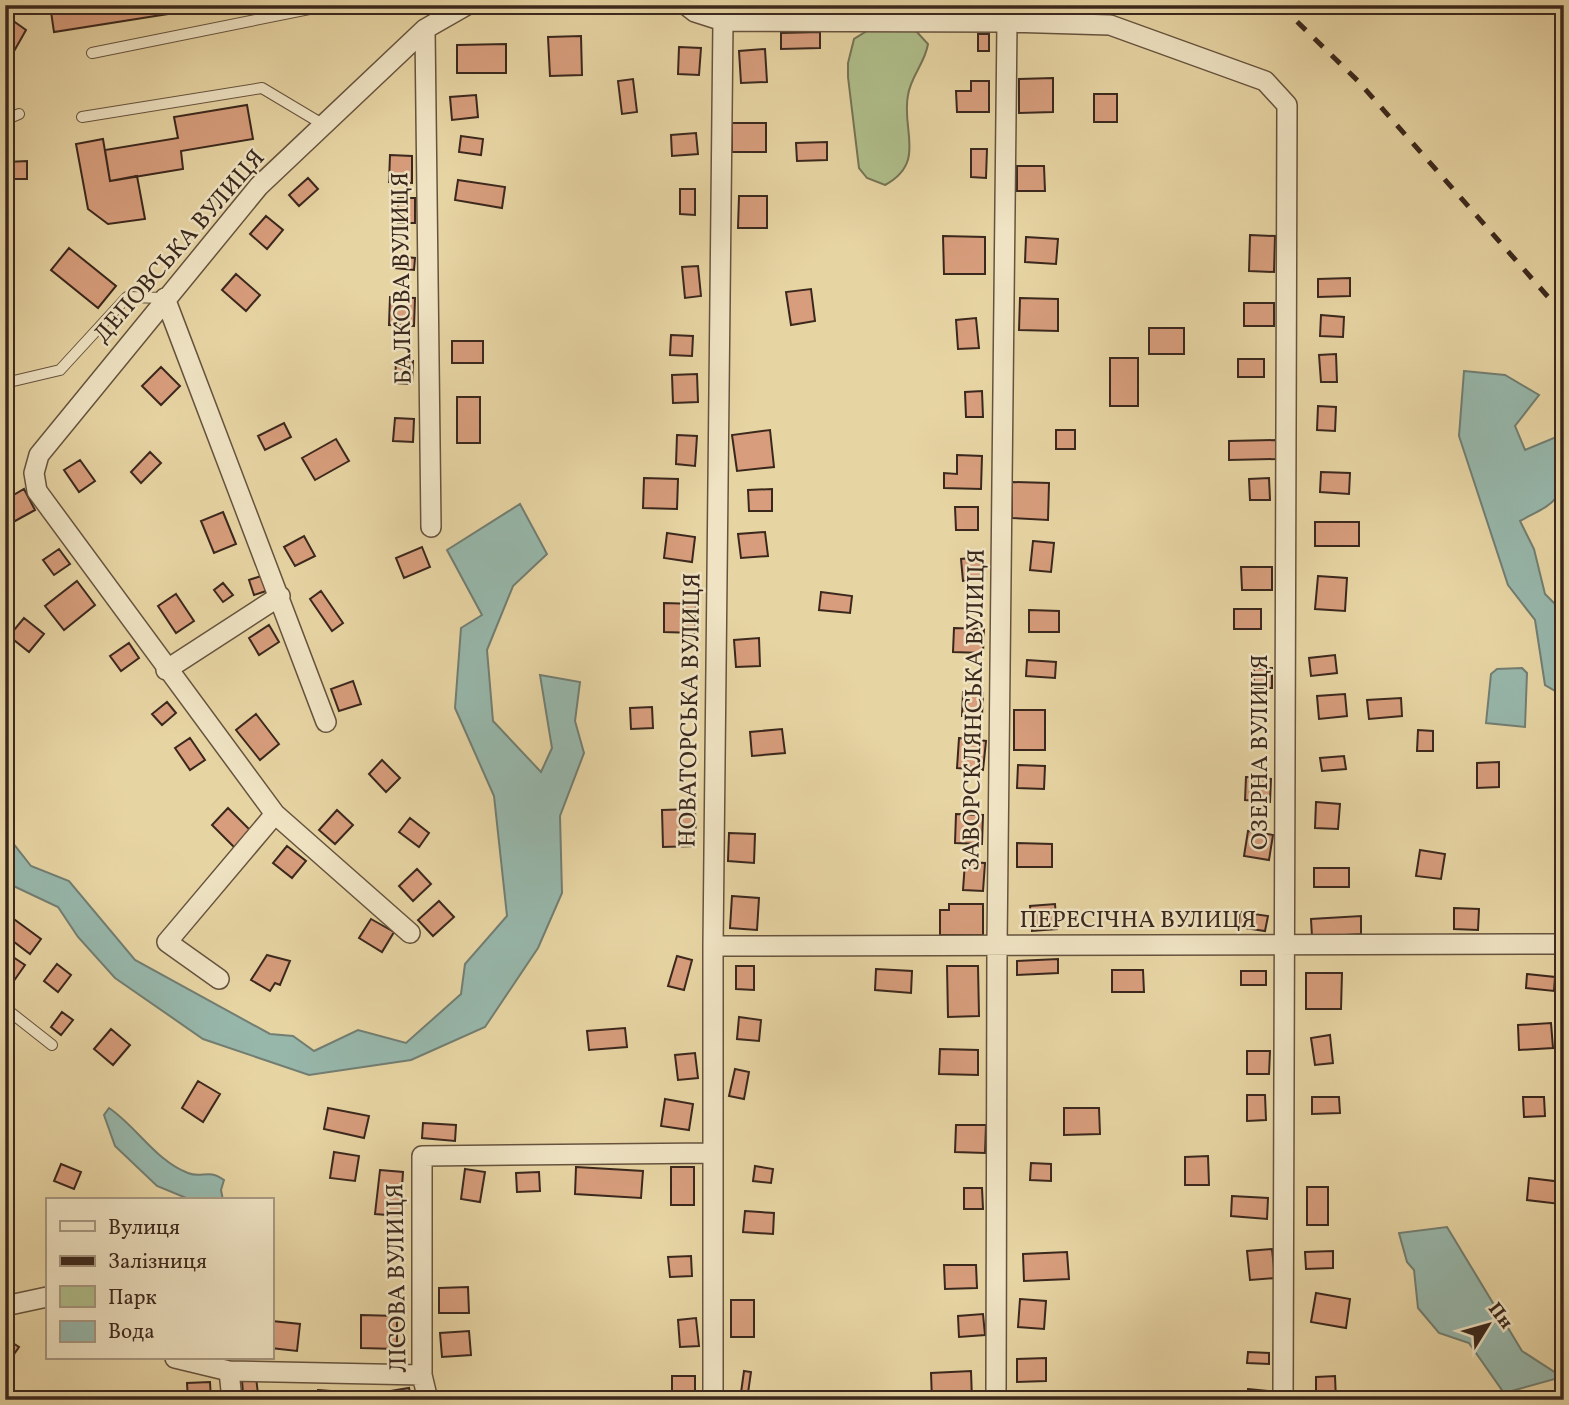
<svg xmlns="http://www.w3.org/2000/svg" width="1569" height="1405" viewBox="0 0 1569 1405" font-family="Vollkorn,serif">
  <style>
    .green { fill: #afbe8a; stroke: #757354; stroke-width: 2 }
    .water { fill: #97b7ab; stroke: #727e72; stroke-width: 2 }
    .building { fill: #d79d7c; stroke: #3b281d; stroke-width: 2 }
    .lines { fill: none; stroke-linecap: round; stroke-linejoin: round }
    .service-casing { stroke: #66533e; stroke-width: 12 }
    .minor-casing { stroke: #66533e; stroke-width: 22 }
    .service { stroke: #efe3c3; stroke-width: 10 }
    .minor { stroke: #efe3c3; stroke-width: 19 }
    .rail { stroke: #3b281d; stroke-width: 5; stroke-dasharray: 12 12; stroke-linecap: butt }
    .labels { text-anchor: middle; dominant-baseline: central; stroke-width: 5; stroke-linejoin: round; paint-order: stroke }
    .street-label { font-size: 24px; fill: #3b281d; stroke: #efe3c3 }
  </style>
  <rect width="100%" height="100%" fill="#e7d4a3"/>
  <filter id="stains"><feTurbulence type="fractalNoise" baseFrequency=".00286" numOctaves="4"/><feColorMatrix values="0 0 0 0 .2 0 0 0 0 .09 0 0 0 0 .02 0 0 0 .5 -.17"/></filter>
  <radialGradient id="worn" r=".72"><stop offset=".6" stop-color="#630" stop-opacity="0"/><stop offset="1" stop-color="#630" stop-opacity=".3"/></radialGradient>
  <path class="green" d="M859,5H1095L1087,20L870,15Z
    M875,26L916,31L928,44C925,63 911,76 908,95C901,130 927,162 885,185L867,178L859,168L848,77V63L854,39Z"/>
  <path class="water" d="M1464,371L1505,375L1539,395L1515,426L1525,450L1561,435C1565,444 1564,453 1564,463C1564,503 1551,504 1520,521L1534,549L1545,594L1564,613V696L1545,685L1535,620L1508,585L1459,436Z
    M520,504L547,554L513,586L487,650L493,721L541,772L552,748L540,675L580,682L575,721L584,753L560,816L562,893L538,948L485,1027L411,1060L309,1075L203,1039L115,978L78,937L58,907L5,882V833L31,866L69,881L135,960L270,1034L293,1036L314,1051L358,1030L406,1043L461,994L465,964L507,916L494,796L455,708L461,628L482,615L447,550Z
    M1522,668L1527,673L1525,727L1486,723L1491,674L1497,669Z
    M109,1108C136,1126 156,1161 188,1173C202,1179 208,1168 224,1180L221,1190L223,1200H191L157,1186L115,1146L104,1115Z
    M1447,1227L1522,1351L1562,1377L1504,1393L1469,1343L1439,1333L1418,1308L1414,1270L1407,1262L1399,1233Z"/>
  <path class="building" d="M50,5H225L54,32Z
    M5,15L26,30L13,53L5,46Z
    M820,32V48L781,49V33Z
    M978,34H989V51H978Z
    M581,36L582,75L550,76L548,37Z
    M506,44V73H457V45Z
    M679,47L701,48L699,75L678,74Z
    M765,49L767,82L741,83L739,51Z
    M1053,78V112L1019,113V79Z
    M633,79L637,112L622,114L618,81Z
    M971,81H989V112H957L956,91H971Z
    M1094,94H1117V122H1094Z
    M476,95L478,117L452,120L450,97Z
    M247,105L253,139L181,151L183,169L110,181L105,150L178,138L174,117Z
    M732,123H766V152H732Z
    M696,133L698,154L672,156L671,135Z
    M461,136L483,139L481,155L459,152Z
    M103,139L110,181L137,176L145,219L108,224L88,209L76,144Z
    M827,142V160L797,161L796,143Z
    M971,149H987L986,178L971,177Z
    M390,155L412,156V183L389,182Z
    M27,161V179H7V162Z
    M1017,166H1044L1045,191H1017Z
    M308,178L318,189L299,206L289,195Z
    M458,180L505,187L502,208L455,200Z
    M680,189H695V215L680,214Z
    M739,196H767V228H738Z
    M398,198H415V223H398Z
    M266,216L283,230L267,249L250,234Z
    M1250,235L1275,236L1274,272L1249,271Z
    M943,236L985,237V274H944Z
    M1026,237L1058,239L1056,264L1025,262Z
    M69,248L116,286L98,308L51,270Z
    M396,256L415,258L414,270L395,268Z
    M698,266L701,296L685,298L682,267Z
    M236,274L260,295L246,311L222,290Z
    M1350,278V296L1318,297V279Z
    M811,289L815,321L791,325L786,292Z
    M390,297L415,298L414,326L389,325Z
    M1020,298L1058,299V331L1019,330Z
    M1244,303H1274V326H1244Z
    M1321,315L1344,317L1343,337L1320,336Z
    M976,318L979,348L958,349L956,320Z
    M1149,328H1184V354H1149Z
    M671,335L693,336L692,356L670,355Z
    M452,341H483V363H452Z
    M1336,354L1337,382H1321L1319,355Z
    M1110,358H1138V406H1110Z
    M1238,359H1264V377H1238Z
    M396,361H413L412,384L395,383Z
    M161,367L180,386L161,405L142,386Z
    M697,374L698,402L673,403L672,375Z
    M982,391L983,417H966L965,392Z
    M457,397H480V443H457Z
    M1318,406L1336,407L1335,431L1317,430Z
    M395,418L414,419L413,442L393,441Z
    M284,423L291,437L265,450L258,436Z
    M770,430L774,467L737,471L732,435Z
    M1056,430H1075V449H1056Z
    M677,435L697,436L695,466L676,464Z
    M336,439L349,461L315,480L302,458Z
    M1276,440V459L1229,460V441Z
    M150,452L161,463L141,483L131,472Z
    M957,455L982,456L981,489L944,488V473L957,474Z
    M80,460L95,481L79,492L64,470Z
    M1321,472L1350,473L1349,494L1320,492Z
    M644,478L678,479L677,509L643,508Z
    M1269,478L1270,500H1250L1249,479Z
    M1012,482L1049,483L1048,520L1012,518Z
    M24,489L35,510L6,526L5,500Z
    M772,489V511H749L748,490Z
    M955,507H978V530H956Z
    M223,512L236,544L214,553L201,521Z
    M1315,522H1359V546H1315Z
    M765,532L768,556L741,558L738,534Z
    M667,533L695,537L692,562L664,558Z
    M304,536L315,556L295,566L284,547Z
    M1033,541L1054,543L1051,572L1030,570Z
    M422,547L430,567L404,578L396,558Z
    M59,549L70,564L54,575L43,560Z
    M980,557L983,579L963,581L961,559Z
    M1241,567H1272V590H1242Z
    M261,576L266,591L254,595L249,580Z
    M1318,576L1347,578L1345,611L1315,609Z
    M77,581L95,605L64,630L45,606Z
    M223,583L233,595L223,602L214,590Z
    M321,591L343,623L332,631L310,599Z
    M821,592L852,596L850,613L819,610Z
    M176,594L194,621L176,633L158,606Z
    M664,603L696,604L695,633L664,632Z
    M1234,609H1261V629H1234Z
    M1029,610L1059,611V632H1029Z
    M24,618L44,634L29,652L9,636Z
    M269,625L279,642L259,655L249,638Z
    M954,628L984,629L983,653L953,652Z
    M759,638L760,666L736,667L734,640Z
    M129,643L139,658L121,671L110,656Z
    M1335,655L1337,673L1311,676L1309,658Z
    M1027,660L1056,662L1055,678L1026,676Z
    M1254,668H1272V688H1254Z
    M353,681L361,704L339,711L331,689Z
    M963,692L983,693L982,716H962Z
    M1345,694L1347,716L1319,719L1317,696Z
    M1401,698L1402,716L1369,719L1367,700Z
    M167,702L176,713L162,725L152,714Z
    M652,707L653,728L631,729L630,708Z
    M1014,710H1045V750H1014Z
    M256,714L279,744L260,760L236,730Z
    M782,729L785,753L752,756L750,732Z
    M1418,730L1433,731V751H1417Z
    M190,738L205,760L190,770L175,748Z
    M959,738L986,741L983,770L957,768Z
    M1344,756L1346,769L1322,771L1320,758Z
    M382,760L400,778L386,792L369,774Z
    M1499,762V787L1477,788V763Z
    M1018,765L1045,766L1044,789L1017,788Z
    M1246,777L1271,779L1270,802L1245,800Z
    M1556,796H1564V819H1556Z
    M1316,802L1340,804L1338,829L1315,828Z
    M228,808L251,831L235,848L212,825Z
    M695,809L696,846L663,847L662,810Z
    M337,810L353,825L335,844L319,830Z
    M956,814L983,815L982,844L955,843Z
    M410,818L429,833L419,847L399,832Z
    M1248,831L1273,835L1269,860L1244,856Z
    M729,833L755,834L754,863L728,861Z
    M1563,837H1564V874H1560Z
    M1017,843L1052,844V867H1017Z
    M287,846L306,861L292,878L273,863Z
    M1420,850L1445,854L1441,879L1416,876Z
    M965,862L985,863L983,891L963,890Z
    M1314,868H1349V887H1314Z
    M417,869L431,884L413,901L399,886Z
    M732,896L759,898L757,930L730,928Z
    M439,901L454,917L433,936L418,920Z
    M949,904H983V935H940V910H949Z
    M1055,904L1057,929L1032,931L1030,906Z
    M1454,908L1479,909L1478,930L1454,929Z
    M1240,912L1268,916L1265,931L1238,927Z
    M7,914L41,939L30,954L5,935Z
    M1361,916V934L1312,937L1311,919Z
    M371,919L394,932L382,952L359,938Z
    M10,955L25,965L11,985L5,981V962Z
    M267,955L290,961L280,985L275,983L270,991L251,980Z
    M677,956L692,960L684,990L668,986Z
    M1058,959V973L1017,975V961Z
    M57,964L71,975L58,992L44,981Z
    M736,966H754V990L736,989Z
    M947,966H978L979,1016L948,1017Z
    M876,969L912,971L911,993L875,990Z
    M1112,970H1143L1144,992H1112Z
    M1241,971H1266V985H1241Z
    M1306,973H1342L1341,1009H1306Z
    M1527,974L1555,977L1554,991L1526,988Z
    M62,1012L73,1020L61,1035L51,1027Z
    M739,1017L761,1020L759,1041L737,1039Z
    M1551,1023L1553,1048L1519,1050L1518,1025Z
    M625,1028L627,1047L589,1050L587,1031Z
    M111,1029L130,1045L113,1065L94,1049Z
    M1330,1035L1333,1063L1315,1065L1311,1038Z
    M940,1049L978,1050V1075L939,1074Z
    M1247,1051H1270L1269,1074H1247Z
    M695,1053L698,1078L678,1080L675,1055Z
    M735,1069L749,1072L744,1099L729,1096Z
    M198,1081L220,1094L203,1122L182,1108Z
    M1247,1095H1265L1266,1120L1247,1121Z
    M1312,1097H1339L1340,1113L1312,1114Z
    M1523,1097H1544L1545,1116L1524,1117Z
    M665,1099L693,1104L689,1130L661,1126Z
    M328,1108L369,1116L364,1138L324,1129Z
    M1064,1108H1099L1100,1134L1064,1135Z
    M423,1123L456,1125L455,1141L422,1138Z
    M956,1125H986L985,1153L955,1152Z
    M334,1152L359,1156L355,1181L330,1178Z
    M1208,1156L1209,1185H1185V1157Z
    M1031,1163L1051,1164V1181L1030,1180Z
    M61,1164L81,1172L74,1189L54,1181Z
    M755,1166L773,1169L771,1183L753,1181Z
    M576,1167L643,1171L641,1198L575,1194Z
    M671,1167H694V1205H671Z
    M465,1169L485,1172L480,1202L461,1199Z
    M380,1170L403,1172L400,1216L375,1214Z
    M539,1172L540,1191L517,1192L516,1173Z
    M1529,1178L1562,1182L1560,1204L1527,1200Z
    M1307,1187H1328V1225H1307Z
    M964,1188H982L983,1209H964Z
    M1232,1196L1268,1198L1267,1219L1231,1216Z
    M745,1211L774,1213L773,1234L743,1232Z
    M1272,1249L1275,1278L1250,1280L1247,1251Z
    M1333,1251V1268L1306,1269L1305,1252Z
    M1067,1252L1069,1279L1024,1281L1023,1254Z
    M691,1256L692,1276L670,1277L668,1257Z
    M5,1259L11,1289L5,1290Z
    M944,1265H976L977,1288L945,1289Z
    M468,1287L469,1313H439V1288Z
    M1316,1293L1350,1299L1346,1328L1311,1322Z
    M1020,1299L1046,1301L1044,1329L1018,1327Z
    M731,1300H754V1337H731Z
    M983,1314L985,1335L959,1337L958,1316Z
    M361,1315L397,1316V1349L361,1348Z
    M696,1318L699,1346L680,1347L678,1320Z
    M272,1321L300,1324L297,1351L271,1348Z
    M469,1331L471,1355L442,1357L440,1333Z
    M5,1338L19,1347L5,1367Z
    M1248,1352L1269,1353V1364L1247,1363Z
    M1046,1358V1381L1017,1382V1359Z
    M744,1371L751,1372L747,1400H740Z
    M971,1371L972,1400H932L931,1373Z
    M672,1376H695V1400H672Z
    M1335,1376L1336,1400H1316V1377Z
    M256,1377L258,1394L243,1395L242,1379Z
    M210,1382L211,1400H188L187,1383Z
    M409,1388L412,1400H392L390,1391Z
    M1248,1389L1267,1391L1265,1400H1247Z
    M318,1390L343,1392L342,1400H317Z
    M1067,1396V1400H1044V1398Z"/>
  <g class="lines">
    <g class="service-casing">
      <path id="service" d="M92,53L329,5
        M82,117L262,88L324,125
        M5,120L19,114
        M5,172H7
        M1564,224V258
        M5,383L60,370L127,297L165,298
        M5,1008L52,1045"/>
    </g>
    <g class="minor-casing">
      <path id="minor" d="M686,5L695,12L723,21L1007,22L1110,25L1265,81L1287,105L1283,1400
        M425,29L431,527
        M165,298L326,722
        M166,670L280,596
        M410,933L275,814L37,491L34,473L39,455L259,186L425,29L467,5
        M713,946L1564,944
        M219,979L167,942L275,814
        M5,1306L47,1297
        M175,1358L229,1371L422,1375
        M229,1371L232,1400
        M428,1400L422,1375V1156L713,1153
        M713,1400V946L723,21
        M996,1400L997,945L1007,22"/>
    </g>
    <use href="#service" class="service"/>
    <use href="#minor" class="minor"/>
    <path class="rail" d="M1280,5L1358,81L1564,315"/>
  </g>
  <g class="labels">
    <g class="street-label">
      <text transform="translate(180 247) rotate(-49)">ДЕПОВСЬКА ВУЛИЦЯ</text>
      <text transform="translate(403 278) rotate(-91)">БАЛКОВА ВУЛИЦЯ</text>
      <text transform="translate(691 710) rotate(-89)">НОВАТОРСЬКА ВУЛИЦЯ</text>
      <text transform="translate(975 710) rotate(-89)">ЗАВОРСКЛЯНСЬКА ВУЛИЦЯ</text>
      <text transform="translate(1261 752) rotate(-90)">ОЗЕРНА ВУЛИЦЯ</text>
      <text x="1138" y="921">ПЕРЕСІЧНА ВУЛИЦЯ</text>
      <text transform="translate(398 1278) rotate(-91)">ЛІСОВА ВУЛИЦЯ</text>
    </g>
  </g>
  <rect width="1569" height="1405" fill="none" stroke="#e7d4a3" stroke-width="28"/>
  <rect x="7" y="7" width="1555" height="1391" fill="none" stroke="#3b281d" stroke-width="3.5"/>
  <rect x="14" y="14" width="1541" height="1377" fill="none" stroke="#3b281d" stroke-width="2"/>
  <rect x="46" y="1198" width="228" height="161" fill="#efe3c3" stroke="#a79881" stroke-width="2"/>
  <rect x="60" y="1221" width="35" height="10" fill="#efe3c3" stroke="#a79881" stroke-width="2"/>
  <text x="108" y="1234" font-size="21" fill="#3b281d">Вулиця</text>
  <rect x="60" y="1256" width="35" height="10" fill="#3b281d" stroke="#a79881" stroke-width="2"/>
  <text x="108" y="1268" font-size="21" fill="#3b281d">Залізниця</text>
  <rect x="60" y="1286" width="35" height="21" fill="#afbe8a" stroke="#a79881" stroke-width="2"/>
  <text x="108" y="1304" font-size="21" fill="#3b281d">Парк</text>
  <rect x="60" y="1321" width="35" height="21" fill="#97b7ab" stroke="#a79881" stroke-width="2"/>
  <text x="108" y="1338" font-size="21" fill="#3b281d">Вода</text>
  <g transform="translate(1488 1325) rotate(53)" stroke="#efe3c3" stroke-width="5" paint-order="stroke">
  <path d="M0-5L12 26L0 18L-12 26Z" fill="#3b281d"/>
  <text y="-10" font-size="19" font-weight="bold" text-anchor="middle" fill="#3b281d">Пн</text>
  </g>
  <rect width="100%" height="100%" filter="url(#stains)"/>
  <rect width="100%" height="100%" fill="url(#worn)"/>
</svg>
